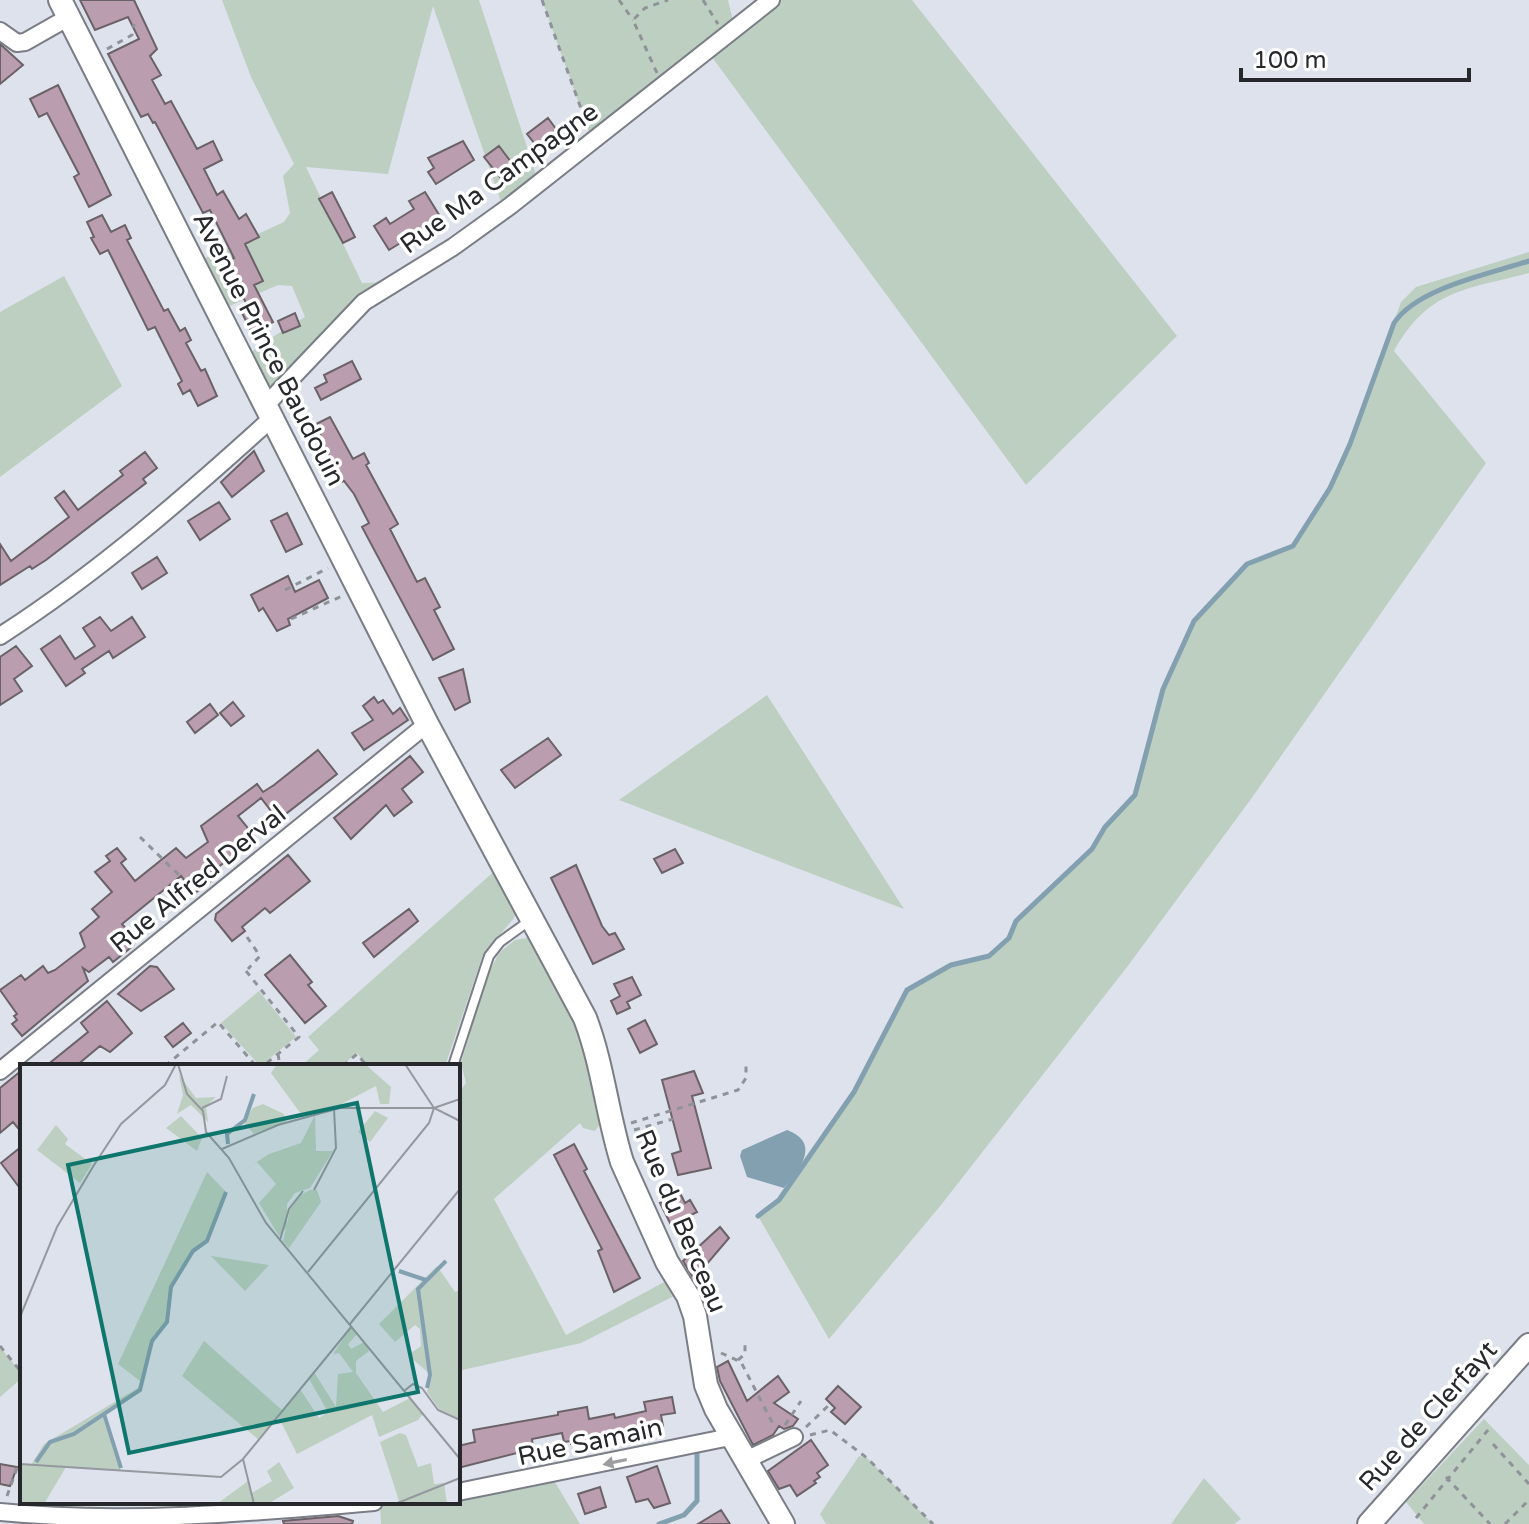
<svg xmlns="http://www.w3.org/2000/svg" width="1529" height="1524" viewBox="0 0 1529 1524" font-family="'Varela Round',sans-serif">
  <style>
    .green { fill: #bccfc0 }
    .water { fill: #83a0b0 }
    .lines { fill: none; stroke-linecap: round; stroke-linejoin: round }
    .stream { stroke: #83a0b0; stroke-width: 5 }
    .building { fill: #ba9eaf; stroke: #6b6267; stroke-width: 2 }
    .lane-casing { stroke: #7a7d86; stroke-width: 12 }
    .street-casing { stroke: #7a7d86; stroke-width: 20 }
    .secondary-casing { stroke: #7a7d86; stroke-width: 26 }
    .path { stroke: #8f9299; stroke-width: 3; stroke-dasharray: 6 6; stroke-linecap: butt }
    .lane { stroke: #fff; stroke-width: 8 }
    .street { stroke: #fff; stroke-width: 16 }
    .secondary { stroke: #fff; stroke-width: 22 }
    .oneway { fill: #9e9ea0 }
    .labels { text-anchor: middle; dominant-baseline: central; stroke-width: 7; stroke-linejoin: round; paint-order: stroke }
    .street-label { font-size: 26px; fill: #27282c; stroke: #fff }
    .inset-river { fill: none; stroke: #83a0b0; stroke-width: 4 }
    .inset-road { fill: none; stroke: #95989f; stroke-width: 2 }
    .view { fill: #0f766e; fill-opacity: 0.15; stroke: #0f766e; stroke-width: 4 }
    .inset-edge { fill: none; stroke: #27282c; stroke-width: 4 }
  </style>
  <rect width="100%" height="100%" fill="#dee2ec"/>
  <path class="green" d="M222,0H479L539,184L504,210L433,6L388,174L306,167L362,283L393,282L265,406L247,357L258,346L305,317L292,286L278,285L218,311L197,270L205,258L284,222L290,213L283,176L294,164L251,77Z
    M542,0H728L735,29L771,0H912L1177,336L1026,485L709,53L593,143Z
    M1529,252V273C1465,290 1429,289 1394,351L1486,463L1251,799L1127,967L941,1205L829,1339L758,1216L779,1200L854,1092L907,990L951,965L989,956L1009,938L1016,921L1092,849L1105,827L1135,795L1163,689L1194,621L1247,564L1293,546L1312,517L1350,444L1401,302L1416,287Z
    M64,276L122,386L0,477V312Z
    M767,695L904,909L619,800Z
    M499,867L519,906L514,918L483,955L445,1066H368L357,1053L341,1066H301L319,1050L308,1037Z
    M527,938L538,939C565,998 596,1058 600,1124L595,1131L583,1128L580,1123L494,1199L566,1335L666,1281L676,1295L581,1343L458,1371V1094L466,1083L461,1063L487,976L499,953L515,940Z
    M259,991L296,1037L260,1066L221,1023Z
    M0,1347L22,1374V1378L0,1397Z
    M1484,1419L1529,1465V1524H1424L1406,1502Z
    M859,1456L867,1458L933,1524H826L820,1514Z
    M1204,1478L1241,1519L1234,1524H1171Z
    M553,1479L580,1524H381L380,1506L458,1502V1499Z"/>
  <path class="water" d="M787,1130C822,1143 799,1170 784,1188L747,1177L740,1156L742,1150Z"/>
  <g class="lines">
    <path class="stream" d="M758,1216L779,1200L854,1092L907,990L951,965L989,956L1009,938L1016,921L1092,849L1105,827L1135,795L1163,689L1194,621L1247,564L1293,546L1330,488L1350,444L1394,323C1417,288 1489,274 1529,261
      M659,1524L684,1515L697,1501V1454"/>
  </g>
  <path class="building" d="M80,0H134L157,49L150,56L161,75L152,80L165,104L171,101L197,149L213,141L222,160L204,169L217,195L223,191L239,219L246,214L259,237L245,244L263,281L254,285L273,322L252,333L242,313L249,309L226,262L234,258L210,210L203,213L155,122L153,123L148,114L141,117L108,54L139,39L128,17L95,30Z
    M0,44L23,65L0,84Z
    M58,85L111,195L89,207L74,177L79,174L47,113L39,117L30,99Z
    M548,118L559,133L538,148L527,134Z
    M463,141L474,160L436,184L428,172L434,168L428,158Z
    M499,146L514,166L500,177L484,157Z
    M332,192L355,237L343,243L319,199Z
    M425,192L441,218L389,250L374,226L386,218L390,224L414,209L409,201Z
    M102,215L111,232L125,225L131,238L127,240L164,311L168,309L180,331L185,328L191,340L186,343L201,371L205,369L217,396L198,406L190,390L183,394L178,384L182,381L155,327L148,330L108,250L100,254L91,238L94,237L87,222Z
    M295,313L300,326L283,333L278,321Z
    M352,361L361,379L321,400L315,388L327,382L324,375Z
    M330,417L353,459L364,453L369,463L366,465L398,524L390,529L417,582L425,578L440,607L434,610L454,649L433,660L362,527L369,523L354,494L344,481L341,482L334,468L316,424Z
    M254,451L264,471L232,497L221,482Z
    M145,452L157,468L143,479L146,483L46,560L32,569L30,566L0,585V544L11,561L69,517L55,498L64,491L78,510L123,475L120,471Z
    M219,502L230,519L200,540L188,521Z
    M287,513L302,544L286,552L271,521Z
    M157,557L167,573L142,589L132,573Z
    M288,576L295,592L319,580L328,598L288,619L290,625L277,631L263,608L259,611L251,595Z
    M100,617L111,631L132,617L145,637L113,658L109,651L82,669L85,673L66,686L41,649L60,636L75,659L95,646L83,628Z
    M16,646L32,666L14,679L22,691L0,705V657Z
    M463,669L470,702L455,710L439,678Z
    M374,697L378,703L383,700L393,714L400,708L408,720L364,750L352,733L373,720L363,706Z
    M233,702L244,716L231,726L220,713Z
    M210,704L218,715L195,733L187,722Z
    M548,738L561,755L515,788L501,770Z
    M318,750L337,774L278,820L261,798L238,816L256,838L208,875L212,880L195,893L181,876L122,924L135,939L134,945L113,962L109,957L89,972L83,968L88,981L22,1036L12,1024L17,1020L14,1016L17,1014L0,990L21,975L25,980L43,966L48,973L55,970L85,947L80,933L99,917L92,909L112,892L95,872L110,861L106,856L117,848L126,859L121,863L135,881L176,848L186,858L208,842L201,826L257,784L263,792L274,785Z
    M410,756L423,772L402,789L412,802L394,816L386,805L351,839L334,818Z
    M675,849L683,863L662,873L654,859Z
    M288,855L310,881L270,913L265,908L242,927L245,931L232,941L215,920L216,914Z
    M576,865L602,926L609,935L615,933L624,949L593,964L551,878Z
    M409,909L418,921L374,957L363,943Z
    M290,955L312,982L308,985L326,1006L305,1023L265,975Z
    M150,966L157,967L174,989L141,1011L118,994Z
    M632,977L641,995L627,1002L630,1008L617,1014L611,1001L620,996L614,984Z
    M107,1001L132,1033L110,1052L100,1046L76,1066H46L88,1032L81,1023Z
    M645,1020L657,1044L640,1053L628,1029Z
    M183,1023L191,1033L173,1047L165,1037Z
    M22,1070V1133L13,1122L0,1133V1088Z
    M694,1071L703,1093L692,1096L711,1168L678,1175L672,1154L681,1151L662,1080Z
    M574,1144L587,1169L584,1171L640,1278L614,1292L598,1251L602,1249L554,1155Z
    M22,1146V1191L1,1163Z
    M680,1193L685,1203L690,1200L697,1212L671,1225L660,1203Z
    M720,1227L729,1238L694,1279L683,1261Z
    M728,1361L747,1401L778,1376L789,1392L774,1403L798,1419L793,1426L784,1429L779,1426L773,1435L753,1445L720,1381L717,1367Z
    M838,1386L861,1407L845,1424L831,1412L835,1408L826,1399Z
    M672,1397L675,1413L661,1415L663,1426L586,1438L587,1441L571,1444V1441L564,1442L562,1433L532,1439L533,1449L458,1468V1446L475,1442L473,1430L558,1415V1412L587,1407L589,1419L614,1414L615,1418L646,1411L644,1402Z
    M811,1440L828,1465L817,1473L820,1477L814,1481L816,1483L797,1496L790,1485L779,1489L768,1471Z
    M0,1464L17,1467L10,1486L0,1484Z
    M657,1466L670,1503L654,1508L648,1499L636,1502L627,1477Z
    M600,1487L606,1507L585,1514L578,1494Z
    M721,1510L730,1524H698Z
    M338,1516L353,1521L352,1524H284L283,1521Z"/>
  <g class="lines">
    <g class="lane-casing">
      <path id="lane" d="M453,1066L489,956L500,942L529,921"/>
    </g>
    <g class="street-casing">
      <path id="street" d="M0,31L17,43L25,42L69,17
        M265,406L364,302L453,247L510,206L771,0
        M0,636C98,573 186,496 272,418
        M0,1071L427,724
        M744,1461L794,1437
        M458,1492L730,1437
        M0,1512C123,1524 251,1513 374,1502"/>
    </g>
    <g class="secondary-casing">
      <path id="secondary" d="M60,0L427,724L585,1018C603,1065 607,1114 622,1162L667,1262L688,1296L695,1316L706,1385L716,1409L783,1524
        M1369,1524L1529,1345"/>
    </g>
    <path class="path" d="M542,0L588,128
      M619,0L633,20
      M703,0L718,24
      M107,49L132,35L134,24
      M657,73L633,20L645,8L668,0
      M285,590L328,568
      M291,619L342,596
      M140,837L179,875L178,883
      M247,937L260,956L248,969
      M246,971L299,1037L263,1066
      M278,1054L280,1066
      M165,1066L218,1022L256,1066
      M343,1066L357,1054L367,1066
      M631,1123L738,1090L746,1078V1065
      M634,1130L673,1119
      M0,1346L22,1373
      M721,1353L741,1362L775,1428
      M738,1360L745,1354V1340
      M785,1425L801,1401
      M806,1427L828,1406
      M810,1435L830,1430L867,1458L933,1524
      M1493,1444L1529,1484
      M1446,1477L1490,1524
      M7,1496L22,1454
      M1416,1518L1488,1430
      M1505,1524L1529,1500"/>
    <use href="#lane" class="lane"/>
    <use href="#street" class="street"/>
    <use href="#secondary" class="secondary"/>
  </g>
  <defs><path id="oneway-solid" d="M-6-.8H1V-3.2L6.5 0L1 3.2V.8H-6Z" transform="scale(2)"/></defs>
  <use class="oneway" href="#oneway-solid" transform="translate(615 1462) rotate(168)"/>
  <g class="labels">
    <g class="street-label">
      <text transform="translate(499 178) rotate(-36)">Rue Ma Campagne</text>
      <text transform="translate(269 349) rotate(63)">Avenue Prince Baudouin</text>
      <text transform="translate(198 879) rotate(-39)">Rue Alfred Derval</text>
      <text transform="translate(681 1221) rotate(67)">Rue du Berceau</text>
      <text transform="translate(1428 1416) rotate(-48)">Rue de Clerfayt</text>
      <text transform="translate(590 1442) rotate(-12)">Rue Samain</text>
    </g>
  </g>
  <g transform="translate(20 1064)">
    <rect width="440" height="440" fill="#dee2ec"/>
    <path d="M257,0L346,1L371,23L369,40H360L356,22L314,44L281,50L251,9ZM159,11L176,34L196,33L186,42L188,58L171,41L157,50L163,31ZM243,40L264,50L266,58L234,70L223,58L233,44ZM355,47L368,54L350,78L338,68ZM295,51L296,87H313L290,124L275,129L267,140V163L259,172L239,139L256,120L237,98L218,110L249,90L281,79ZM161,52L182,74L177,87L146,64ZM36,61L48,75L45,80L72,100L60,119L17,86ZM187,108L206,128L187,177L173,187L151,223L147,258L129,283L121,327L83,353L101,407L46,403L24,440H0V400L11,401L24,380L118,324L120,317L98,300ZM290,126H297L301,138L269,184L263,177L270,146L280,131ZM191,192L249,201L225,227ZM417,202L435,228L440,226V355L419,345L407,328L412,312L388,291L401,282L400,265L395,261L375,278L359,260ZM332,262L337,270L328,280L331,285L344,278L349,287L336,297V309L363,348L390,334L403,350L398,356L359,373L352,351L277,390L258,352L239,376L162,312L184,277L262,346L280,325L299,354L308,348L289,315L294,308L316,343L318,310L333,308L319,289L313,290ZM380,369L386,371L398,403L411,399L414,420L424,419L427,440H375L379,437L360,378ZM259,398L274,424L248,440H197L228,417L232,429L252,417L247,407Z" fill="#bccfc0"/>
    <path class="inset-river" d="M208,80L207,70L225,56L234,30M379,207L406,216M407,324L410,311L398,225L426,197M84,350L101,404M16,398L30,378L54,370L120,326L132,277L147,258L151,223L173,187L187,177L206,128"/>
    <path class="inset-road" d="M158,0L167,30L183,47L186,68L209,94L246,159L440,395M385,0L414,44L440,57M182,44L201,35L207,12M202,85L258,61L320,44H414L440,35M294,126L316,84L314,45M260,176L269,145L283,127M288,208L409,59L414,44M0,253L37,163L74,101L101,60L145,21L156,0M330,260L440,125M384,327L393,320L402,324L418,346L440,356M223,395L234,440M0,400L201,413L223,395L332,262M375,440L440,414"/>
    <path class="view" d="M337,39L398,328L109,389L48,101Z"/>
    <rect width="440" height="440" class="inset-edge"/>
  </g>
  <path d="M1241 68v12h228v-12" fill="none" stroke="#27282c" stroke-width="4"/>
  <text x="1253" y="68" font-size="24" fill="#27282c" stroke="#ffffff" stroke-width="6" paint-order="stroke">100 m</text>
</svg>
